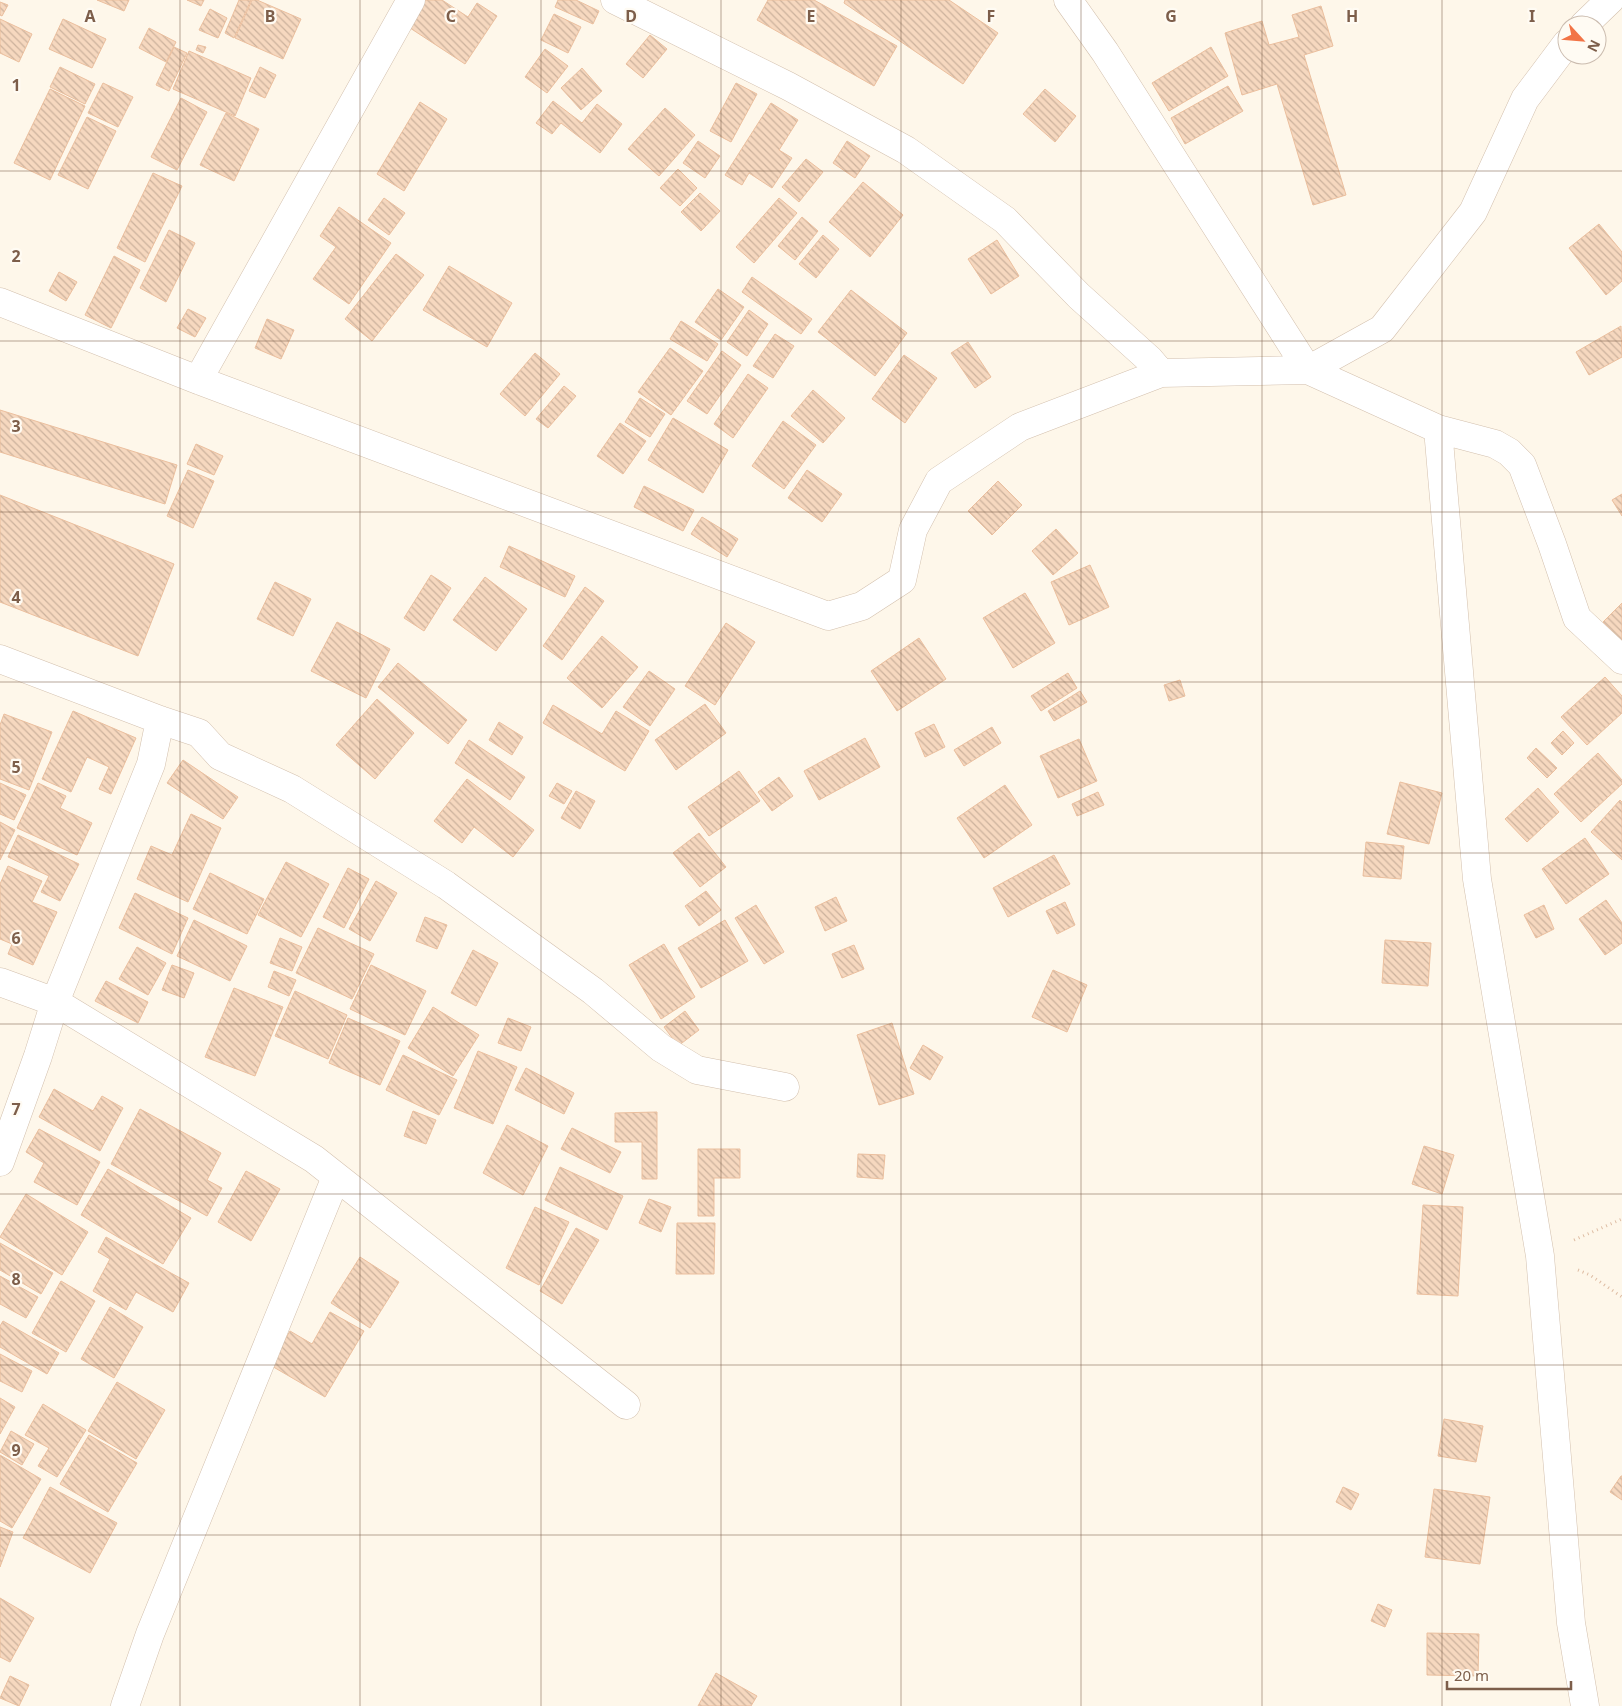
<svg xmlns="http://www.w3.org/2000/svg" width="1622" height="1706" viewBox="0 0 1622 1706" font-family="'Noto Sans',sans-serif">
  <style>
    .building { fill: url(#building-back-hatch); stroke: #ebbf9e }
    .lines { fill: none; stroke-linecap: round; stroke-linejoin: round }
    .minor-casing { stroke: #d3c0ae; stroke-width: 29 }
    .path { stroke: #ddbba1; stroke-width: 3; stroke-dasharray: 1 4; stroke-linecap: butt }
    .minor { stroke: #fff; stroke-width: 28 }
    .grid { fill: none; stroke: #7d5e4a; stroke-width: 1; stroke-opacity: 0.55 }
    .grid-label { font-size: 16px; text-anchor: middle; font-weight: bold; fill: #7d5e4a; stroke: #fffbf3; stroke-width: 4.5; stroke-linejoin: round; paint-order: stroke }
  </style>
  <defs>
    <pattern id="building-back-hatch" width="6" height="6" patternUnits="userSpaceOnUse" patternTransform="scale(1.25)"><rect width="6" height="6" fill="#f6d8bf"/><path d="M-1 5l2 2M0 0l6 6M5-1l2 2" fill="none" stroke="#ccb29d"/></pattern>
  </defs>
  <rect width="100%" height="100%" fill="#fef7ea"/>
  <path class="building" d="M97,0H129L124,11Z
    M187,0H204L201,6Z
    M239,0H251L234,38L225,33Z
    M252,0H257L301,19L283,59L235,38Z
    M423,0H442L468,17L477,3L497,16L465,64L407,26Z
    M558,0H576L599,11L593,24L555,7Z
    M768,0H814L897,46L874,86L757,20Z
    M845,0H949L998,33L963,84L844,3Z
    M0,2L8,5L2,16L0,15Z
    M1321,6L1333,46L1304,55L1346,195L1313,205L1277,84L1242,95L1225,33L1262,21L1269,45L1299,37L1292,15Z
    M210,9L227,18L218,38L199,30Z
    M554,14L581,27L568,53L541,40Z
    M0,19L32,34L19,62L0,53Z
    M63,19L106,39L92,68L49,49Z
    M149,28L176,42L166,62L139,48Z
    M650,35L667,49L643,78L626,64Z
    M198,45L206,47L203,53L196,50Z
    M174,47L187,53L169,91L156,85Z
    M1211,47L1228,76L1169,111L1152,83Z
    M545,49L568,66L547,93L525,77Z
    M189,51L251,78L235,116L173,89Z
    M60,67L95,84L85,104L50,87Z
    M260,67L276,75L265,98L249,91Z
    M582,68L602,91L581,110L561,88Z
    M103,83L133,97L118,127L88,113Z
    M736,83L757,94L731,142L710,131Z
    M1228,86L1243,111L1185,144L1171,118Z
    M50,89L85,106L50,180L14,163Z
    M1045,89L1076,116L1055,142L1023,114Z
    M181,98L207,112L177,170L151,157Z
    M553,101L582,123L597,104L622,124L600,153L561,123L552,134L536,123Z
    M420,102L447,119L404,191L377,174Z
    M771,103L798,120L779,150L792,158L772,188L749,173L742,185L725,175Z
    M665,108L695,135L659,176L628,149Z
    M226,113L259,129L234,181L200,165Z
    M87,117L116,131L88,189L58,175Z
    M698,141L720,156L705,178L683,163Z
    M847,141L870,156L855,178L833,163Z
    M806,159L823,172L799,202L782,187Z
    M678,169L697,188L680,206L660,188Z
    M153,173L182,186L145,262L117,248Z
    M863,182L903,215L870,257L829,222Z
    M700,193L720,211L701,231L681,212Z
    M384,198L405,213L389,235L368,220Z
    M779,198L797,213L754,263L736,247Z
    M339,207L391,243L349,304L313,279L336,247L320,236Z
    M802,217L818,231L795,260L778,246Z
    M1599,224L1622,252V281L1606,295L1569,248Z
    M169,230L195,243L166,302L140,288Z
    M823,235L839,249L816,278L799,264Z
    M997,240L1019,276L991,294L968,259Z
    M396,254L424,275L372,341L345,319Z
    M114,256L140,270L111,328L85,315Z
    M449,266L512,303L487,347L423,310Z
    M59,272L77,282L66,301L49,291Z
    M752,277L812,319L801,334L742,292Z
    M718,289L744,307L721,340L695,322Z
    M851,290L907,333L875,376L818,332Z
    M188,309L206,318L195,337L177,328Z
    M749,310L768,324L747,356L727,342Z
    M267,319L294,330L281,359L255,348Z
    M681,321L718,344L707,361L670,339Z
    M1621,326L1622,357L1589,375L1576,352Z
    M775,334L794,346L773,378L753,366Z
    M968,342L991,377L975,388L951,353Z
    M670,348L703,371L671,415L638,392Z
    M722,351L741,365L707,414L687,401Z
    M535,353L560,374L525,416L500,394Z
    M904,355L937,378L905,423L872,399Z
    M748,374L768,388L733,438L714,424Z
    M564,386L576,396L548,428L536,419Z
    M813,390L845,418L823,443L791,416Z
    M640,398L665,414L650,437L625,422Z
    M0,410L177,465L165,504L0,452Z
    M673,418L728,450L703,493L648,460Z
    M783,421L816,445L784,489L752,466Z
    M620,423L646,441L623,474L597,456Z
    M196,444L223,456L214,475L187,464Z
    M188,470L214,481L193,528L167,516Z
    M807,470L842,494L822,522L788,498Z
    M998,481L1022,505L992,535L968,511Z
    M644,486L694,510L683,531L634,507Z
    M1622,494V516L1612,500Z
    M0,495L174,564L138,656L0,602Z
    M702,517L738,539L727,557L691,534Z
    M1056,529L1078,553L1053,575L1032,551Z
    M509,546L575,576L565,597L500,567Z
    M1090,565L1109,607L1069,625L1051,582Z
    M431,575L451,588L424,631L404,618Z
    M485,577L527,609L496,651L453,620Z
    M275,582L311,599L293,636L257,619Z
    M585,587L604,601L562,660L543,646Z
    M1025,593L1055,643L1013,668L983,618Z
    M1622,603V642L1603,622Z
    M337,622L390,649L366,698L311,671Z
    M726,623L755,642L715,705L685,686Z
    M602,636L638,667L602,708L567,678Z
    M919,638L946,679L897,711L871,671Z
    M398,663L467,720L448,744L378,687Z
    M649,671L675,689L650,726L623,707Z
    M1068,673L1077,688L1041,711L1031,696Z
    M1605,677L1622,696V713L1587,745L1561,717Z
    M1180,680L1185,696L1169,701L1164,685Z
    M1080,691L1087,702L1054,721L1048,711Z
    M377,699L414,733L375,779L336,745Z
    M705,704L726,733L676,770L655,740Z
    M553,705L602,734L616,711L649,731L625,771L543,723Z
    M73,711L136,738L111,794L99,789L109,767L87,757L71,792L42,779Z
    M4,714L52,732L29,790L0,779V725Z
    M499,722L523,737L512,755L489,740Z
    M934,724L945,747L925,757L915,733Z
    M992,727L1001,743L964,766L954,750Z
    M1563,731L1574,743L1562,755L1551,743Z
    M865,738L880,767L819,800L804,771Z
    M1079,739L1097,781L1058,798L1040,756Z
    M469,740L525,777L510,800L455,763Z
    M1536,748L1557,768L1547,778L1527,758Z
    M1598,753L1622,780V784L1581,822L1554,794Z
    M183,760L238,797L223,819L167,783Z
    M739,771L760,801L709,836L688,807Z
    M779,777L793,796L772,811L758,792Z
    M467,779L534,830L513,857L474,827L462,843L434,821Z
    M1400,782L1442,793L1429,844L1387,834Z
    M0,783L26,795L14,820L0,814Z
    M38,783L66,796L60,808L92,823L77,855L17,828Z
    M557,783L572,791L564,804L549,796Z
    M1005,785L1032,825L984,858L957,818Z
    M1538,788L1559,812L1527,842L1505,819Z
    M576,791L595,801L580,829L561,818Z
    M1098,792L1104,805L1077,816L1072,804Z
    M1620,800L1622,802V860L1591,832Z
    M191,814L221,828L188,902L137,879L151,846L172,855Z
    M0,822L15,830L0,860Z
    M699,833L726,867L700,887L673,853Z
    M18,835L79,864L60,901L41,892L49,876L8,857Z
    M1585,838L1609,874L1566,904L1542,869Z
    M1366,842L1404,846L1401,879L1363,876Z
    M1054,855L1070,884L1008,917L993,888Z
    M286,862L329,884L301,937L258,915Z
    M8,866L42,881L32,902L57,912L33,965L8,954L12,944L0,939V884Z
    M348,868L369,879L344,928L323,917Z
    M210,873L264,899L247,934L193,909Z
    M376,881L397,893L370,941L349,929Z
    M706,891L721,910L699,926L685,906Z
    M135,893L188,918L172,954L119,928Z
    M836,897L847,921L825,931L815,907Z
    M1606,900L1622,923V943L1605,955L1579,919Z
    M1065,902L1075,925L1057,934L1046,911Z
    M756,905L784,952L764,964L735,918Z
    M1544,905L1554,929L1536,938L1524,915Z
    M425,917L447,925L437,949L416,941Z
    M194,920L247,946L230,981L177,956Z
    M725,920L748,961L701,988L678,948Z
    M318,928L374,954L352,999L296,973Z
    M280,938L302,947L292,971L270,963Z
    M1385,940L1431,943L1428,986L1382,983Z
    M664,944L695,997L661,1019L629,965Z
    M854,945L864,969L842,978L832,954Z
    M137,947L166,963L148,995L119,979Z
    M473,950L498,963L476,1006L451,993Z
    M172,965L194,973L184,998L162,990Z
    M371,965L426,991L405,1035L350,1009Z
    M1053,970L1087,985L1067,1032L1032,1017Z
    M274,971L296,980L289,996L268,987Z
    M106,981L148,1002L138,1023L95,1001Z
    M234,988L283,1007L255,1076L205,1057Z
    M295,991L347,1015L328,1059L275,1036Z
    M433,1007L479,1035L453,1076L408,1048Z
    M685,1011L699,1030L678,1046L664,1027Z
    M348,1018L400,1041L380,1085L329,1063Z
    M508,1018L531,1027L521,1051L498,1043Z
    M892,1023L914,1094L879,1105L857,1035Z
    M923,1045L943,1057L930,1080L910,1068Z
    M478,1051L517,1067L493,1124L454,1108Z
    M403,1055L457,1080L439,1115L386,1090Z
    M526,1068L574,1093L564,1114L515,1090Z
    M54,1089L93,1111L102,1096L123,1108L100,1151L39,1117Z
    M140,1109L221,1153L207,1180L222,1188L207,1216L111,1164Z
    M413,1111L436,1120L426,1144L404,1136Z
    M657,1112V1179H642V1142H615V1113Z
    M507,1125L548,1146L523,1195L483,1173Z
    M572,1128L621,1152L610,1173L561,1149Z
    M39,1129L100,1162L77,1205L34,1182L44,1163L26,1152Z
    M1424,1146L1454,1155L1442,1194L1412,1184Z
    M698,1149H740V1178H714V1216H698Z
    M858,1154L885,1155L883,1179L857,1177Z
    M560,1167L623,1196L607,1230L545,1200Z
    M108,1169L191,1218L163,1264L81,1215Z
    M246,1171L280,1189L251,1241L218,1222Z
    M26,1194L88,1232L62,1275L0,1237Z
    M649,1199L671,1207L661,1232L639,1223Z
    M1423,1205L1463,1207L1458,1296L1417,1294Z
    M535,1207L569,1222L539,1285L506,1268Z
    M677,1223H715L714,1274H676Z
    M576,1228L599,1240L562,1304L540,1291Z
    M106,1237L189,1283L173,1312L136,1292L126,1310L93,1291L110,1259L98,1252Z
    M0,1243L53,1273L41,1294L0,1270Z
    M360,1257L399,1282L370,1328L331,1303Z
    M0,1276L38,1297L26,1318L0,1304Z
    M61,1281L95,1301L66,1352L32,1333Z
    M110,1307L143,1327L114,1378L81,1359Z
    M330,1312L364,1331L325,1397L270,1365L290,1331L312,1344Z
    M3,1321L59,1353L47,1374L0,1347V1326Z
    M0,1354L32,1371L22,1392L0,1381Z
    M117,1382L165,1410L136,1459L88,1431Z
    M0,1398L15,1407L0,1434Z
    M43,1404L86,1430L57,1477L38,1466L49,1448L25,1435Z
    M1444,1419L1483,1426L1476,1462L1438,1456Z
    M11,1431L34,1444L22,1465L0,1452Z
    M89,1435L137,1463L108,1512L60,1484Z
    M0,1455L41,1479L12,1528L0,1521Z
    M1621,1476H1622V1500L1610,1492Z
    M50,1487L117,1523L90,1573L23,1538Z
    M1343,1487L1359,1494L1351,1510L1336,1502Z
    M1434,1489L1490,1497L1480,1564L1425,1557Z
    M0,1527L13,1532L0,1567Z
    M0,1598L34,1618L10,1662L0,1657Z
    M1378,1604L1392,1610L1385,1627L1371,1621Z
    M1427,1633L1479,1634L1478,1676L1427,1675Z
    M716,1673L757,1696L751,1706H698Z
    M10,1676L29,1685L19,1706L0,1698Z"/>
  <g class="lines">
    <g class="minor-casing">
      <path id="minor" d="M615,0L788,86L906,150L1005,220L1079,296L1150,360L1161,373
        M1068,0L1105,52L1308,370
        M1584,25L1610,0
        M0,302L198,380L828,616L862,606L902,580L913,530L939,481L1020,427L1161,373L1308,370L1438,429L1495,444L1509,452L1522,465L1552,544L1577,618L1622,660
        M1308,370L1382,329L1473,212L1525,99L1567,43
        M198,380L411,0
        M1438,429L1477,879L1540,1256L1571,1623L1585,1706
        M0,659L160,720L199,733L220,756L292,789L446,885L593,991L661,1048L697,1070L785,1087
        M0,982L55,1002L151,764L160,720
        M0,1162L38,1056L55,1002L314,1159L626,1405
        M125,1706L150,1634L336,1177"/>
    </g>
    <path class="path" d="M1574,1240L1622,1219
      M1578,1270L1590,1275L1622,1297"/>
    <use href="#minor" class="minor"/>
  </g>
  <path class="grid" d="M180,0V1706M360,0V1706M541,0V1706M721,0V1706M901,0V1706M1081,0V1706M1262,0V1706M1442,0V1706M0,171H1622M0,341H1622M0,512H1622M0,682H1622M0,853H1622M0,1024H1622M0,1194H1622M0,1365H1622M0,1535H1622"/>
  <g class="grid-label">
    <text x="90" y="22">A</text>
    <text x="270" y="22">B</text>
    <text x="451" y="22">C</text>
    <text x="631" y="22">D</text>
    <text x="811" y="22">E</text>
    <text x="991" y="22">F</text>
    <text x="1171" y="22">G</text>
    <text x="1352" y="22">H</text>
    <text x="1532" y="22">I</text>
    <text x="16" y="91">1</text>
    <text x="16" y="262">2</text>
    <text x="16" y="432">3</text>
    <text x="16" y="603">4</text>
    <text x="16" y="773">5</text>
    <text x="16" y="944">6</text>
    <text x="16" y="1115">7</text>
    <text x="16" y="1285">8</text>
    <text x="16" y="1456">9</text>
  </g>
  <g transform="translate(1582 40) rotate(116)"><circle r="24" fill="#fffbf3" stroke="#cbbcaf"/>
  <path d="M0-4L9 19L0 12L-9 19Z" fill="#f27446"/>
  <text y="-8" font-size="14" font-weight="bold" text-anchor="middle" fill="#7d5e4a">N</text>
  </g>
  <path d="M1447 1681v8h124v-8" fill="none" stroke="#7d5e4a" stroke-width="2.5"/>
  <text x="1454" y="1681" font-size="15" fill="#7d5e4a" stroke="#fffbf3" stroke-width="4" paint-order="stroke">20 m</text>
</svg>
